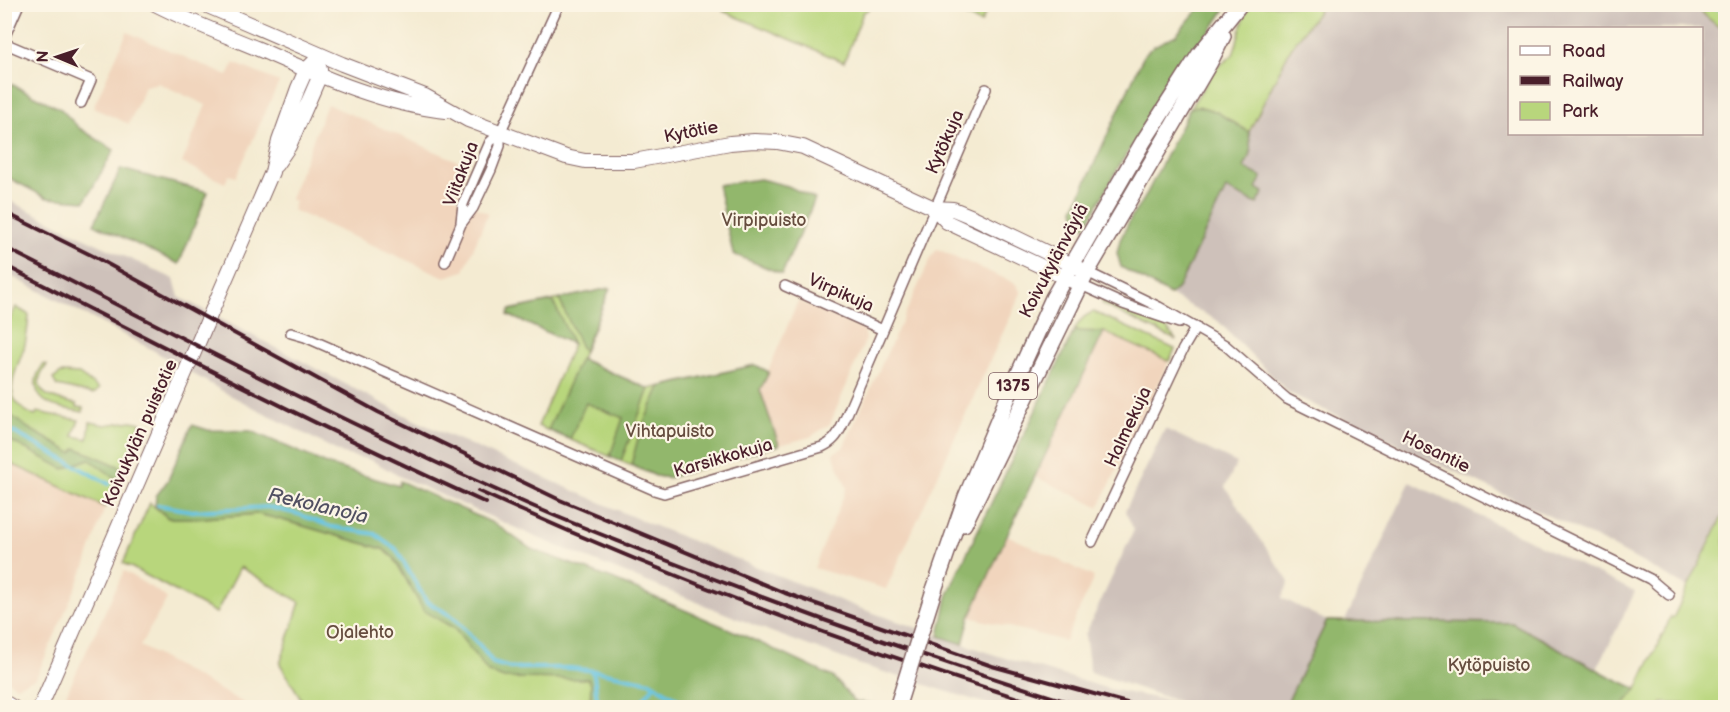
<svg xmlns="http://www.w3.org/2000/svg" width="1730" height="712" viewBox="0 0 1730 712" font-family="'Balsamiq Sans',sans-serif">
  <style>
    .built { fill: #f1d5bd }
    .industrial { fill: #cec1ba; fill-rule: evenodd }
    .green { fill: #b8d67c; stroke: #817a54; stroke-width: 1.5 }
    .forest { fill: #92b76c; stroke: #6e6b4c; stroke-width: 1.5 }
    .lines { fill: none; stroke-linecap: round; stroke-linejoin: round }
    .stream { stroke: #64c3e2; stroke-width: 4 }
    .street-casing { stroke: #866665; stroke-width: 12 }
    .secondary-casing { stroke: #866665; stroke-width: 16 }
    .primary-casing { stroke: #866665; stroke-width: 18 }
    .street { stroke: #fff; stroke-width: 9 }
    .secondary { stroke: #fff; stroke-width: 14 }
    .primary { stroke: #fff; stroke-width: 15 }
    .rail { stroke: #4a1f2b; stroke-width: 4 }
    .primary-bridge-casing { stroke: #866665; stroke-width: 18; stroke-linecap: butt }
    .primary-bridge { stroke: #fff; stroke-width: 15 }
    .labels { text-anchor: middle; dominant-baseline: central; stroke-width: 4.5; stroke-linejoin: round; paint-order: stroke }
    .shield { fill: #fcf5e5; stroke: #7f5f63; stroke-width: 1.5 }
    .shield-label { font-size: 16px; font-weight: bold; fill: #4a1f2b }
    .street-label { font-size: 18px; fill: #4a1f2b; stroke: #fcf5e5 }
    .park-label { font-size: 18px; fill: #664d3f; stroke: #fcf5e5 }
    .water-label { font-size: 20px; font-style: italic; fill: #525062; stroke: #fcf5e5 }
  </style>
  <rect width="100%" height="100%" fill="#fcf5e5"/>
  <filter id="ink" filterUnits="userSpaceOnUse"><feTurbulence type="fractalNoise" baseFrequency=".0167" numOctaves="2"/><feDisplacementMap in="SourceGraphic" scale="12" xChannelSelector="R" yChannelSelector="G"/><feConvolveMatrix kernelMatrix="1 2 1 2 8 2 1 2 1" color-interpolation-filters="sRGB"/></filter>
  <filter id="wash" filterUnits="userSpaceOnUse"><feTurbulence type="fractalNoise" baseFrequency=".008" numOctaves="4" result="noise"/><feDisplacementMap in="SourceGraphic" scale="24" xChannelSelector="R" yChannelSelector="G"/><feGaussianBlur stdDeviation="1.35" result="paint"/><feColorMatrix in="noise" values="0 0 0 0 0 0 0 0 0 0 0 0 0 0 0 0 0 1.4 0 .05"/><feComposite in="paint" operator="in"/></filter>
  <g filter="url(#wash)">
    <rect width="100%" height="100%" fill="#f4ebd2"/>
    <path class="built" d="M127,32L228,76L234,63L279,82L236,177L229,175L225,183L182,163L206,105L158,83L145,86L129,124L93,108Z
      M327,104L469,166L456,198L488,213L464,271L445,277L292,210L295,202L290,199Z
      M937,249L1015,283L1021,293L886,589L814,568L847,488L833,453L843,448L932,256Z
      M798,301L864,330L866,339L830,424L810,437L779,445L760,390Z
      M1104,332L1169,361L1099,507L1036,477Z
      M4,461L105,507L86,564L36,678L16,686L5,679Z
      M1007,535L1094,577L1065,641L970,617Z
      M124,571L162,594L167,599L140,646L251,707H67L64,699Z"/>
    <path class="industrial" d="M1323,5H1692L1725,32V511L1689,588L1612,546L1289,393L1218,321L1170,295L1291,48ZM1510,28H1702V134H1510Z
      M4,198L89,240L174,279L179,297L412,419L640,520L859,608L998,656L1109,689L1186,704L1090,672L1085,635L1134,530L1125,511L1165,429L1237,463L1225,487L1289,582L1282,598L1327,621L1285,707H997L858,664L774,633L545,541L401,477L371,460L343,454L224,392L151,349L5,273Z
      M1410,482L1635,592L1597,669L1577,658L1344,623Z"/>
    <path class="green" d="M726,4H874V5L863,13L844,62L723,11Z
      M940,5L989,4V5L981,23Z
      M1252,5H1323L1291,48L1249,132L1215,111L1190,108L1215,69L1233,55L1246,12Z
      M1692,5H1725V32Z
      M610,288L581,359L649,389L755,365L769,372L760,390L779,445L668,478L656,476L538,426L573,344L508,315L510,310Z
      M1103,300L1166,327L1176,340L1105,306L1102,303Z
      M16,307L29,315C28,326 27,338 24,348C13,379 0,400 35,416L37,412L79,420L73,436L88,439L90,422L105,425L132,421L141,423L125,465L105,507L5,461V324L7,325Z
      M1094,312L1175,349L1169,361L1104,332L1074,331C1079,322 1083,315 1094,312Z
      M44,364L47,365C25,394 55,400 77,404V407L83,408V412C65,408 39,408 36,386C35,377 39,370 44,364Z
      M61,373L79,374L99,389L94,394L57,386L53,379Z
      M150,503L168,518H203L258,514L279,519L383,549L394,558L424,611L454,628L467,644L504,678H588L591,683L590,707L423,708L419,705L417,707L382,708L364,699L356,707H306L280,664L300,602L240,567L216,613L123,563Z
      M1725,511V707L1662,703L1660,708H1285L1327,621L1512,623L1609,676L1637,689L1671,617L1673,618Z"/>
    <path class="forest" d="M1202,5H1228L1122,161L1086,226H1077L1074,208L1144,55L1152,47L1176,35Z
      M5,81L61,109L79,128L114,150L85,201L47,198L5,176Z
      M1198,106L1215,111L1249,132L1251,153L1244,168L1262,177L1256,188L1264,192L1257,204L1226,189L1178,288L1170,295L1121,267L1117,253L1120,240L1132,216L1144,199L1190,108Z
      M121,169L208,192L179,264L94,224Z
      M760,179L788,186L815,199L782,274L733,254L718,185Z
      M610,288L583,352L559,299Z
      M553,301L573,344L508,315L510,310Z
      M1074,331L1104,332L1007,535L970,617L963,644L939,636L947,597L956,576Z
      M580,359L649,389L621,461L610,456L623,418L586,403L570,439L548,430Z
      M755,365L769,372L760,390L779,445L668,478L656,476L631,465L640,431L660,387Z
      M5,411L28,428L72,453L76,448L123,468L118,480L89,459L64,469L5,438Z
      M192,425L208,430L251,431L329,465L399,486L400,481L495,524L531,549L612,579L743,635L833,677L854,701L880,705V707H590L591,684L588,679L504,678L488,672L454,628L424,611L394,558L383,549L279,519L258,514L203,518H168L155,506L156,496L168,480Z
      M1327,621L1512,623L1609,676L1637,689L1621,707H1285Z"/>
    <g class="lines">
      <path class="stream" d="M1713,4L1717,8L1726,9
        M4,427L109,484
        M158,505L192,511L268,507L298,514L332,527L375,534L396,549L426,601L453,617L481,647L493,663L510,668H570L596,671L650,682L691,708
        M591,671L594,675L598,708
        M636,708L655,685"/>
    </g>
  </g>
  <g filter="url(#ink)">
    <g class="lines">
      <g class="street-casing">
        <path id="street" d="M4,38L19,4
          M4,43L91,80L81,103
          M461,222L463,204L490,142L500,133
          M445,262L461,224L473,208L491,170L500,146V133L559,4
          M1087,272L1159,307L1225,345L1287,399L1650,579L1669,595
          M1081,285L1123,304L1179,323
          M785,286L883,330
          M291,333L305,337L654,490L664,493L822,447C833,442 837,436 842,426L986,89
          M1092,542L1183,349L1196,327"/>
      </g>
      <g class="secondary-casing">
        <path id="secondary" d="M155,4C188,21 222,34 256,48C316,74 380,104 446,111
          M203,4L342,64L425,96L468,120L566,157L585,161H634L730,143L754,141L777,142L803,147L934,208L947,222L1081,285
          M276,165L289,146L320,75V69
          M934,208L953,209L975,218L1087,272
          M4,702L14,708
          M40,708L272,172L279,141L298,88L306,70L321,55"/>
      </g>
      <g class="primary-casing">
        <path id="primary" d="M964,524L1087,272L1210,62L1223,36
          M934,590L966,497L1008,397L1053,298L1143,142L1174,94L1199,55L1240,4"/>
      </g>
      <use href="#street" class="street"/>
      <use href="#secondary" class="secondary"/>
      <use href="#primary" class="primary"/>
      <path class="rail" d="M4,212L93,256L378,412L560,500L785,593L992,666L1145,708
        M4,247C185,340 366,434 553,515C589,530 626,544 663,559C802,614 944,664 1087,708
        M4,265C164,347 322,429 486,503
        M478,491C663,575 855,648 1050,708"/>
      <g class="primary-bridge-casing">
        <path id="primary-bridge" d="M897,708L934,590"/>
      </g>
      <use href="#primary-bridge" class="primary-bridge"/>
    </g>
  </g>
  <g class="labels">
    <rect class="shield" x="989" y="373" width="48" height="26" rx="4.5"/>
    <g class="shield-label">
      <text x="1013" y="386">1375</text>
    </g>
    <g class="street-label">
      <text transform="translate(691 132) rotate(-11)">Kytötie</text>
      <text transform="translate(945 142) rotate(-66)">Kytökuja</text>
      <text transform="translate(461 174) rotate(-69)">Viitakuja</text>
      <text transform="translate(1054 261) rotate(-62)">Koivukylänväylä</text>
      <text transform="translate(841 293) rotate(24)">Virpikuja</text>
      <text transform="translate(1128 427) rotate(-65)">Halmekuja</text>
      <text transform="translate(140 433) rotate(-66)">Koivukylän puistotie</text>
      <text transform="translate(1436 452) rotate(26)">Hosantie</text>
      <text transform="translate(723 458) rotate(-16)">Karsikkokuja</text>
    </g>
    <g class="park-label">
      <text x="764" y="220">Virpipuisto</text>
      <text x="670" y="431">Vihtapuisto</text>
      <text x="360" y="632">Ojalehto</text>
      <text x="1489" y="665">Kytöpuisto</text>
    </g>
    <g class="water-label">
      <text transform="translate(318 506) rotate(13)">Rekolanoja</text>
    </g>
  </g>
  <rect width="1730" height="712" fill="none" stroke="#fcf5e5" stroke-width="24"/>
  <rect x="1508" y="27" width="195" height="108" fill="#fcf5e5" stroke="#b59f9b" stroke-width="1.5"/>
  <rect x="1520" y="46" width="30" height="9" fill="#ffffff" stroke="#b59f9b" stroke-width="1.5"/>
  <text x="1562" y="57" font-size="18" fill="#4a1f2b">Road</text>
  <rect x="1520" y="76" width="30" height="9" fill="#4a1f2b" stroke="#b59f9b" stroke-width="1.5"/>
  <text x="1562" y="87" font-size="18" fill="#4a1f2b">Railway</text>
  <rect x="1520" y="102" width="30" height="18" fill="#b8d67c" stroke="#b59f9b" stroke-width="1.5"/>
  <text x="1562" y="117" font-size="18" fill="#4a1f2b">Park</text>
  <g transform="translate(57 57) rotate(272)" stroke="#fcf5e5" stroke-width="4.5" paint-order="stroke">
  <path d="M0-4.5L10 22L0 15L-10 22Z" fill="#4a1f2b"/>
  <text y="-9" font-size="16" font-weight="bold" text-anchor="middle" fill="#4a1f2b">N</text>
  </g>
</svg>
